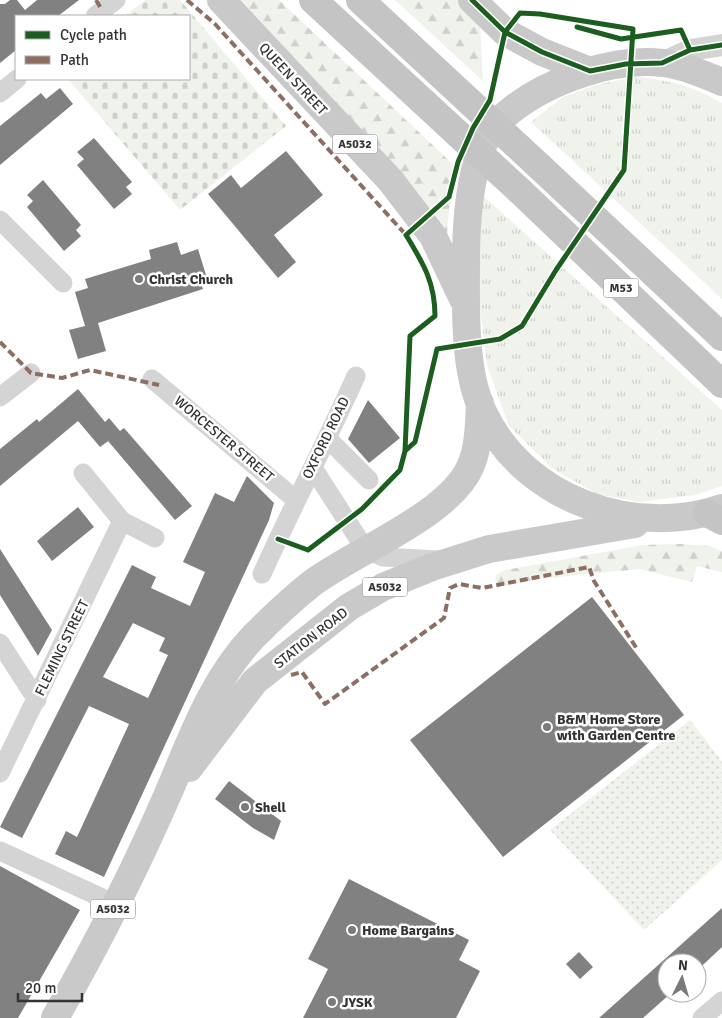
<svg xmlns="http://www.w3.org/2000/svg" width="722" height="1018" viewBox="0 0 722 1018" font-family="Signika,sans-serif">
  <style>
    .grass { fill: url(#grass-tufts) }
    .forest { fill: url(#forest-firs) }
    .cemetery { fill: url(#cemetery-stones) }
    .garden { fill: url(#garden-dots) }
    .building { fill: #818181; fill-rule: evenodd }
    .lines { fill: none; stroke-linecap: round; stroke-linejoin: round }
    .minor { stroke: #d4d4d4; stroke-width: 19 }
    .tertiary { stroke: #d4d4d4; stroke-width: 22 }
    .primary { stroke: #c9c9c9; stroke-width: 28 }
    .motorway { stroke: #c4c4c4; stroke-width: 28 }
    .motorway-bridge { stroke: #c4c4c4; stroke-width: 28 }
    .quiet { stroke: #8d6e63; stroke-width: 4; stroke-dasharray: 8 4; stroke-linecap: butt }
    .cycleway-casing { stroke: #fff; stroke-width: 8 }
    .cycleway { stroke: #1b5e20; stroke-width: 5 }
    .poi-dot { fill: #7a7a7a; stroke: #fff; stroke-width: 2 }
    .labels { text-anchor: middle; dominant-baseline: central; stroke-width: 5; stroke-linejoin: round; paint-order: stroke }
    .shield { fill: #fff; stroke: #707070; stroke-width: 1 }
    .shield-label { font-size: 12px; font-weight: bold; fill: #333 }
    .street-label { font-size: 14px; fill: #333; stroke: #fff }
    .poi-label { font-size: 14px; font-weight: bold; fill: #333; stroke: #fff; text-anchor: start }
  </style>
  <defs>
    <pattern id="grass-tufts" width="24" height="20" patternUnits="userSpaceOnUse" patternTransform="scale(1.25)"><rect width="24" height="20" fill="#f0f2ec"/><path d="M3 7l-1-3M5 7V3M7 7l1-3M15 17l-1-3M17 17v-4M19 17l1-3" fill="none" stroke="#ced0cb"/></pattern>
    <pattern id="forest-firs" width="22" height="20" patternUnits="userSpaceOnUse" patternTransform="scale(1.25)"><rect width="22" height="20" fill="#f0f2ec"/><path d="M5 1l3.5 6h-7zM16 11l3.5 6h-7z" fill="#ced0cb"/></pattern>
    <pattern id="cemetery-stones" width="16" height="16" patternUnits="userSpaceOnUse" patternTransform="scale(1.25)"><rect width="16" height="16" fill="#f0f2ec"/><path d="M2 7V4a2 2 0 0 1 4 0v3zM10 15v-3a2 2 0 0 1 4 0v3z" fill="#ced0cb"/></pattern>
    <pattern id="garden-dots" width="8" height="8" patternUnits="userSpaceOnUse" patternTransform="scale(1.25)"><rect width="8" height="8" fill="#f0f2ec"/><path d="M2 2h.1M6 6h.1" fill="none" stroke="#ced0cb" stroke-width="1.8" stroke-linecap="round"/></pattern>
  </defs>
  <rect width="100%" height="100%" fill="#fff"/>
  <path class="grass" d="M636,77C669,80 692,86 722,103V299L531,122L563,97L599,84Z
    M482,195L722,410V486L695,495L638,502L597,494L553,469L509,426L487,365L478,291Z"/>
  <path class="forest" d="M240,0H279L460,171L449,209L447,234L388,164Z
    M395,0H457L480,22L483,81Z
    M681,544L709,546L722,551V572L697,566L692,582L639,569L538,579L503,586L495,582L496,575L505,570L643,545Z"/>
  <path class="cemetery" d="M146,0H180L286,126L180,210L68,79H189V16H124Z"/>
  <path class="garden" d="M690,720L722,761V860L644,930L550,830Z"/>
  <path class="building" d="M10,0H17L25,10L37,0H79L58,16H16V50L0,63V4H5Z
    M60,88L73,104L0,165V126L41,93L46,99Z
    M94,138L132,182L126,187L132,194L114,209L77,165L84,159L77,152Z
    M286,151L323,195L274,235L296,262L278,278L208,194L231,175L241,188Z
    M43,180L81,225L76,230L81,236L64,251L27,207L33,201L27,195Z
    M177,242L181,255L198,249L206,275L199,277L203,289L98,323L106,351L78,359L69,330L85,326L75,292L88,288L85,279L151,259L149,250Z
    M78,389L105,422L109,418L120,431L124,428L192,506L175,520L108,441L111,439L100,447L78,421L0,486V449L37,419L39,422Z
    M368,400L400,438L369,463L348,439Z
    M247,476L274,503L269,520L104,877L55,854L66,831L77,837L129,724L89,706L22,838L0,827L132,565L156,577L151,588L190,606L205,572L183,562L215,493L234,502ZM133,623L165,638L159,651L168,655L148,698L103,677Z
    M78,507L94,527L52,561L37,541Z
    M0,549L52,630L38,656L0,595Z
    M592,597L684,715L503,857L410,740Z
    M229,781L281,821L274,840L253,828L215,799Z
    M0,866L80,910L18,1018H0Z
    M349,879L469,940L459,960L480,971L456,1018H303L328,969L308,959Z
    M722,908V947L705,963L697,970V963H667V993H671L643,1018H599Z
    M579,952L593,967L580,979L566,964Z"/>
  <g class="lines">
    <path class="minor" d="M95,16L116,0
      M0,93L17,79
      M0,220L63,283
      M152,379L296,500
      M0,397L31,373
      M328,439L369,480
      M313,468L365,549L383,557L438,560
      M83,473L122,521L155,538
      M262,574C292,507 326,443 356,376
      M0,643L37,700
      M0,773L122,521
      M0,851L115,904
      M702,1018L722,1001"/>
    <path class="tertiary" d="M662,63L690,50L722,45"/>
    <path class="primary" d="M221,0L391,181L433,236L463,299
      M472,0L505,32L542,52L590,71
      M722,82C703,74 684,66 663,63C613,57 547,81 509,112C504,117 497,121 494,126C469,160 466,221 466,262C466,309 463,373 485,416C526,500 636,538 722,508
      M189,768L255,681L349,607L383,587L432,567L489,549L635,524
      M55,1018C96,946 134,872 167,796C191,741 211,681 254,636C272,618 291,600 311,584C354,551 451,515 471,465C479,446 479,423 480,403"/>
    <path class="motorway" d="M313,0L457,133
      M360,0L470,102
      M539,166L722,337
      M520,191L722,384
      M707,513L722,521"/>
    <path class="motorway-bridge" d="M470,102L539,166
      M457,133L520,191"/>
    <path class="quiet" d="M96,0L102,10
      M187,0L215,24L406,235
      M0,342L31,373L62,378L90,370L159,385
      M291,675L302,672L325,704L444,618L450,588L459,584L482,588L589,567L594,581L637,649"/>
    <g class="cycleway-casing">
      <path id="cycleway" d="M472,0L505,32L542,52L590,71L626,64L662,63L690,50L722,45
        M577,27L621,39L681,30L690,50
        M278,539L308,550L362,509L400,470L405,451L410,336L435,316C435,282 423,263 406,235L449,197L458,162L473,128L490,100L505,32L520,13L540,14L633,29L624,170L556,270L522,326L500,339L437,349L415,442L405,451"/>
    </g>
    <use href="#cycleway" class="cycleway"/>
  </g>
  <g class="poi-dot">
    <circle cx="139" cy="279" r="5"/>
    <circle cx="547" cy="727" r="5"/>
    <circle cx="245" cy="807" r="5"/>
    <circle cx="352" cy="930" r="5"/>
    <circle cx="332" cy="1002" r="5"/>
  </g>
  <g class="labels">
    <g class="shield">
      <rect x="332.5" y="134.5" width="45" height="19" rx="4"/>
      <rect x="603.5" y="278.5" width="35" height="19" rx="4"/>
      <rect x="362.5" y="577.5" width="45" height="19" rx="4"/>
      <rect x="90.5" y="899.5" width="45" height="19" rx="4"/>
    </g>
    <g class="shield-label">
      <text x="355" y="144">A5032</text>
      <text x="621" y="288">M53</text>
      <text x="385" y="587">A5032</text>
      <text x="113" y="909">A5032</text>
    </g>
    <g class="street-label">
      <text transform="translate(293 79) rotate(47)">QUEEN STREET</text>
      <text transform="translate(326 438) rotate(-64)">OXFORD ROAD</text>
      <text transform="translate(224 439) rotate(40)">WORCESTER STREET</text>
      <text transform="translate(311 638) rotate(-38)">STATION ROAD</text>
      <text transform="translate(62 648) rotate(-64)">FLEMING STREET</text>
    </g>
    <g class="poi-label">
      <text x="149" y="279">Christ Church</text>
      <text x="557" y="719">B&amp;M Home Store<tspan x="557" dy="16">with Garden Centre</tspan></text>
      <text x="255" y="807">Shell</text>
      <text x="362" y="930">Home Bargains</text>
      <text x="342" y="1002">JYSK</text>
    </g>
  </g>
  <rect x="15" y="15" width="175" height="65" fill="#ffffff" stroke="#adadad"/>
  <rect x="25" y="31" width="25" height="8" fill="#1b5e20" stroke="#adadad"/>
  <text x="60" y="40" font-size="15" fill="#333333">Cycle path</text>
  <rect x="25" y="56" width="25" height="8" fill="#8d6e63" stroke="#adadad"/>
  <text x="60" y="65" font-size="15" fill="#333333">Path</text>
  <g transform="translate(682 978) rotate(5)"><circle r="24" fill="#ffffff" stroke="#adadad"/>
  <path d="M0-4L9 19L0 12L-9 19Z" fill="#7a7a7a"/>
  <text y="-8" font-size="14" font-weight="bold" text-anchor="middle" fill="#333333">N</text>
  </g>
  <path d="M18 993v8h64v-8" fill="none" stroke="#333333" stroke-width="2.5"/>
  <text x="25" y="993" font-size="15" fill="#333333" stroke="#ffffff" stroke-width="4" paint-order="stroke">20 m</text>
</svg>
